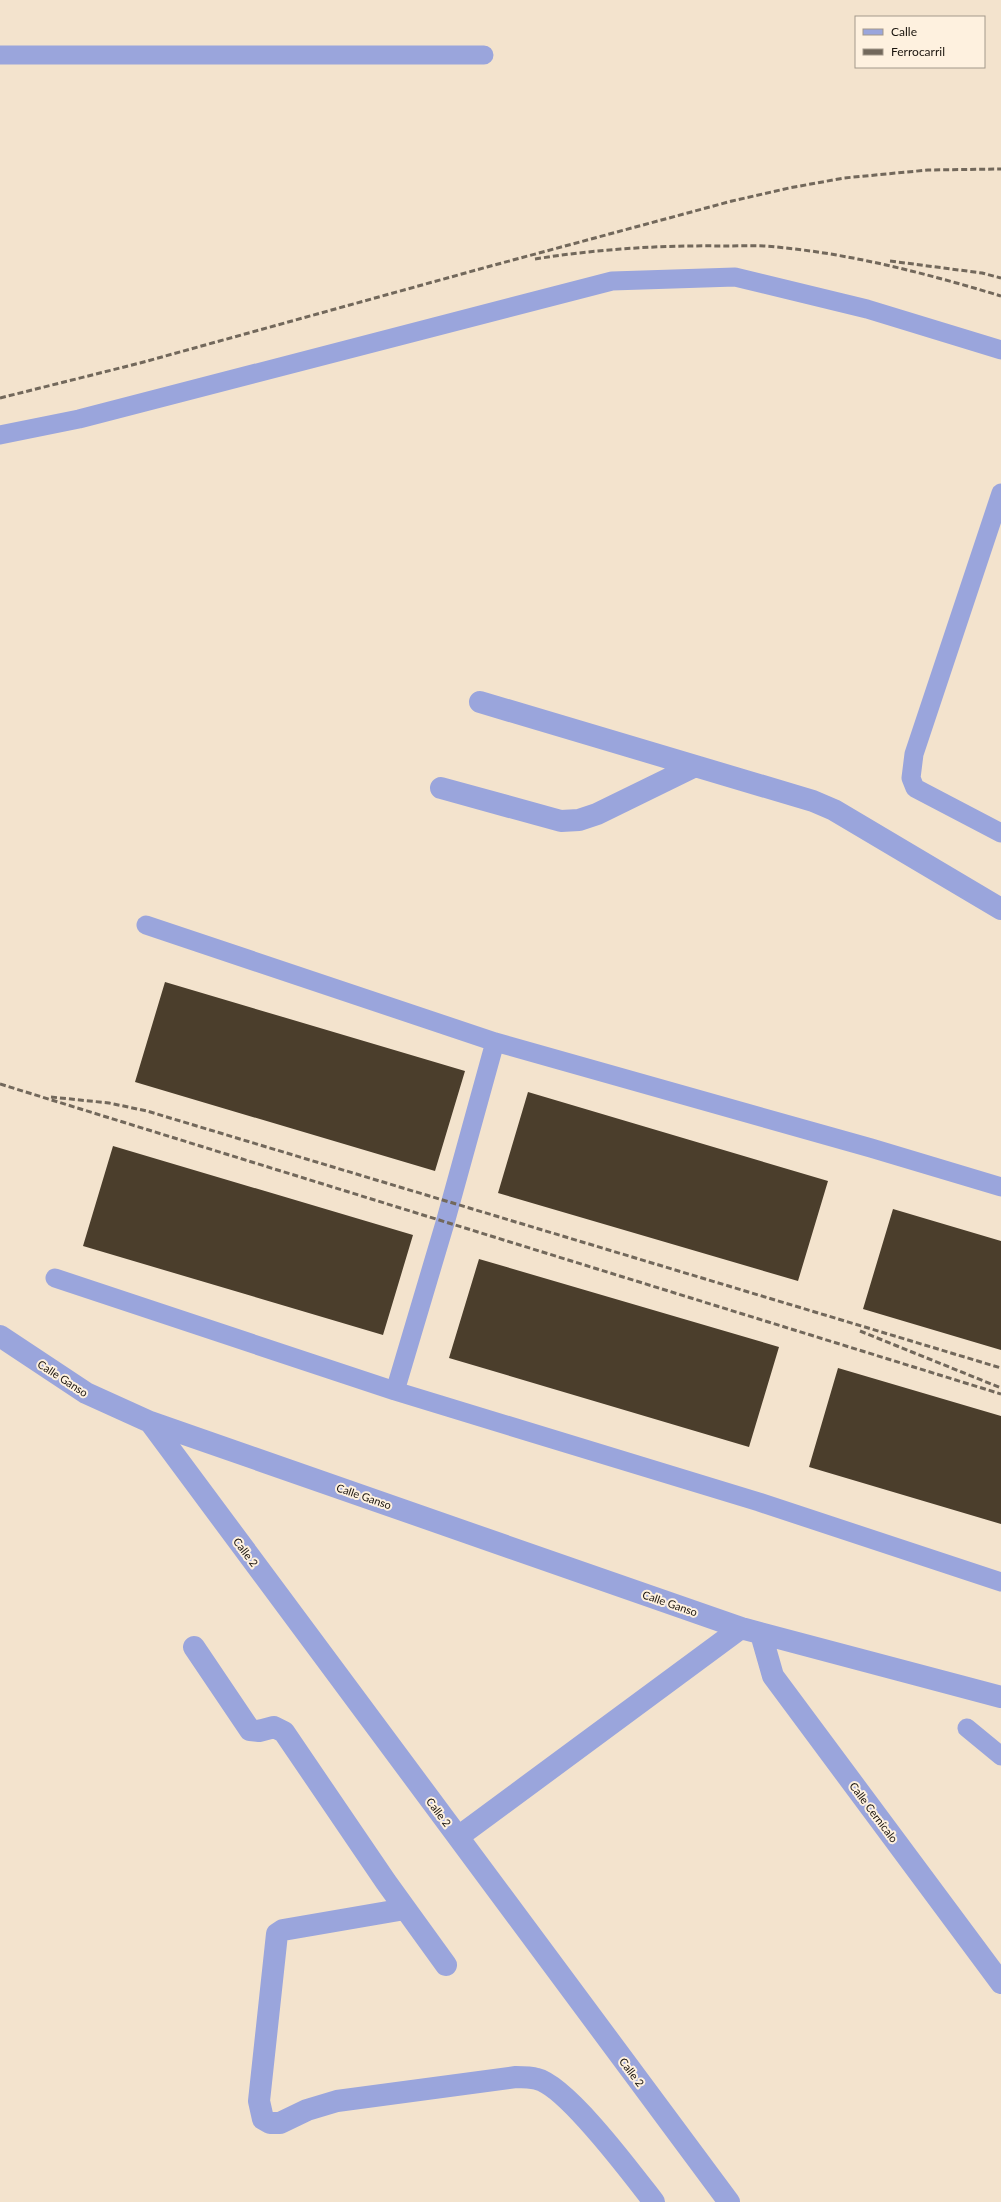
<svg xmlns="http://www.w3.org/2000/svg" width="1001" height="2202" viewBox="0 0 1001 2202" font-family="Lato,sans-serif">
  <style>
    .building { fill: #4b3e2c }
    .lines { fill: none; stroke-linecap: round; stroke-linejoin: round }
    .service { stroke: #9aa5dc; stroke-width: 19 }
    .minor { stroke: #9aa5dc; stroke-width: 22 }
    .rail { stroke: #72685b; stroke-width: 3; stroke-dasharray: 6 3; stroke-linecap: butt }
    .labels { text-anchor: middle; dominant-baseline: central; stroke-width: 4; stroke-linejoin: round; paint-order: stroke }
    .street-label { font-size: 11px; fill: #1a140d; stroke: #fef1df }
  </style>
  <rect width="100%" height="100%" fill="#f3e3cd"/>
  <path class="building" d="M165,982L465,1071L435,1171L135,1082Z
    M528,1092L828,1181L798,1281L498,1193Z
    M113,1146L413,1235L383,1335L83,1246Z
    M893,1209L1001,1241V1350L863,1309Z
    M479,1259L779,1347L749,1447L449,1358Z
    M838,1368L1001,1416V1524L809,1467Z"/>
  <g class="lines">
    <path class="service" d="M0,55H484
      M0,435L79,419L612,281L735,277L867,309L1001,350
      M1001,493L914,754L911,778L915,788L1001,833
      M146,925L495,1042L871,1148L1001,1187
      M55,1278L395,1391L759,1502L1001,1582
      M395,1391L445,1223L495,1042
      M967,1728L1001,1756"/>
    <path class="minor" d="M480,702L813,801L834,810L1001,909
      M441,788L561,821L579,820L597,814L695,766
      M0,1336L86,1393L150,1422L741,1628L1001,1697
      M150,1422L729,2202
      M761,1634L773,1676L1001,1983
      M194,1647L250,1730L259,1731L274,1727L284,1732L386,1882L446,1965
      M458,1837L741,1628
      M405,1909L283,1930L277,1934L259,2101L263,2119L270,2123H280L307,2110L337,2101L516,2077C523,2077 530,2077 537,2079C567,2086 633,2175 654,2202"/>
    <path class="rail" d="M535,259C598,249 661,245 725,246C742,246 760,245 776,247C853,254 928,274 1001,296
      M890,261L982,273L1001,278
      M0,398L140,363L487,267L732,201L789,188L844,178L928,170L1001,169
      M0,1084L1001,1394
      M51,1097L109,1103L147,1111L1001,1368
      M860,1331L1001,1388"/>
  </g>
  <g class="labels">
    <g class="street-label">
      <text transform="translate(63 1378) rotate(33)">Calle Ganso</text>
      <text transform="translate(364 1496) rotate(19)">Calle Ganso</text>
      <text transform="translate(246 1552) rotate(53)">Calle 2</text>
      <text transform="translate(670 1603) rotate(19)">Calle Ganso</text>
      <text transform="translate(439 1812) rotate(53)">Calle 2</text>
      <text transform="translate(874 1812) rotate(53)">Calle Cernícalo</text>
      <text transform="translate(632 2072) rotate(53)">Calle 2</text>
    </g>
  </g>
  <rect x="855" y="16" width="130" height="52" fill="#fef1df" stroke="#a3998b"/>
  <rect x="863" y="29" width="20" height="6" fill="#9aa5dc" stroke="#a3998b"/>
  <text x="891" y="36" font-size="12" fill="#1a140d">Calle</text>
  <rect x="863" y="49" width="20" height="6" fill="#72685b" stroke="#a3998b"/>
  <text x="891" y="56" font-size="12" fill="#1a140d">Ferrocarril</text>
</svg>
